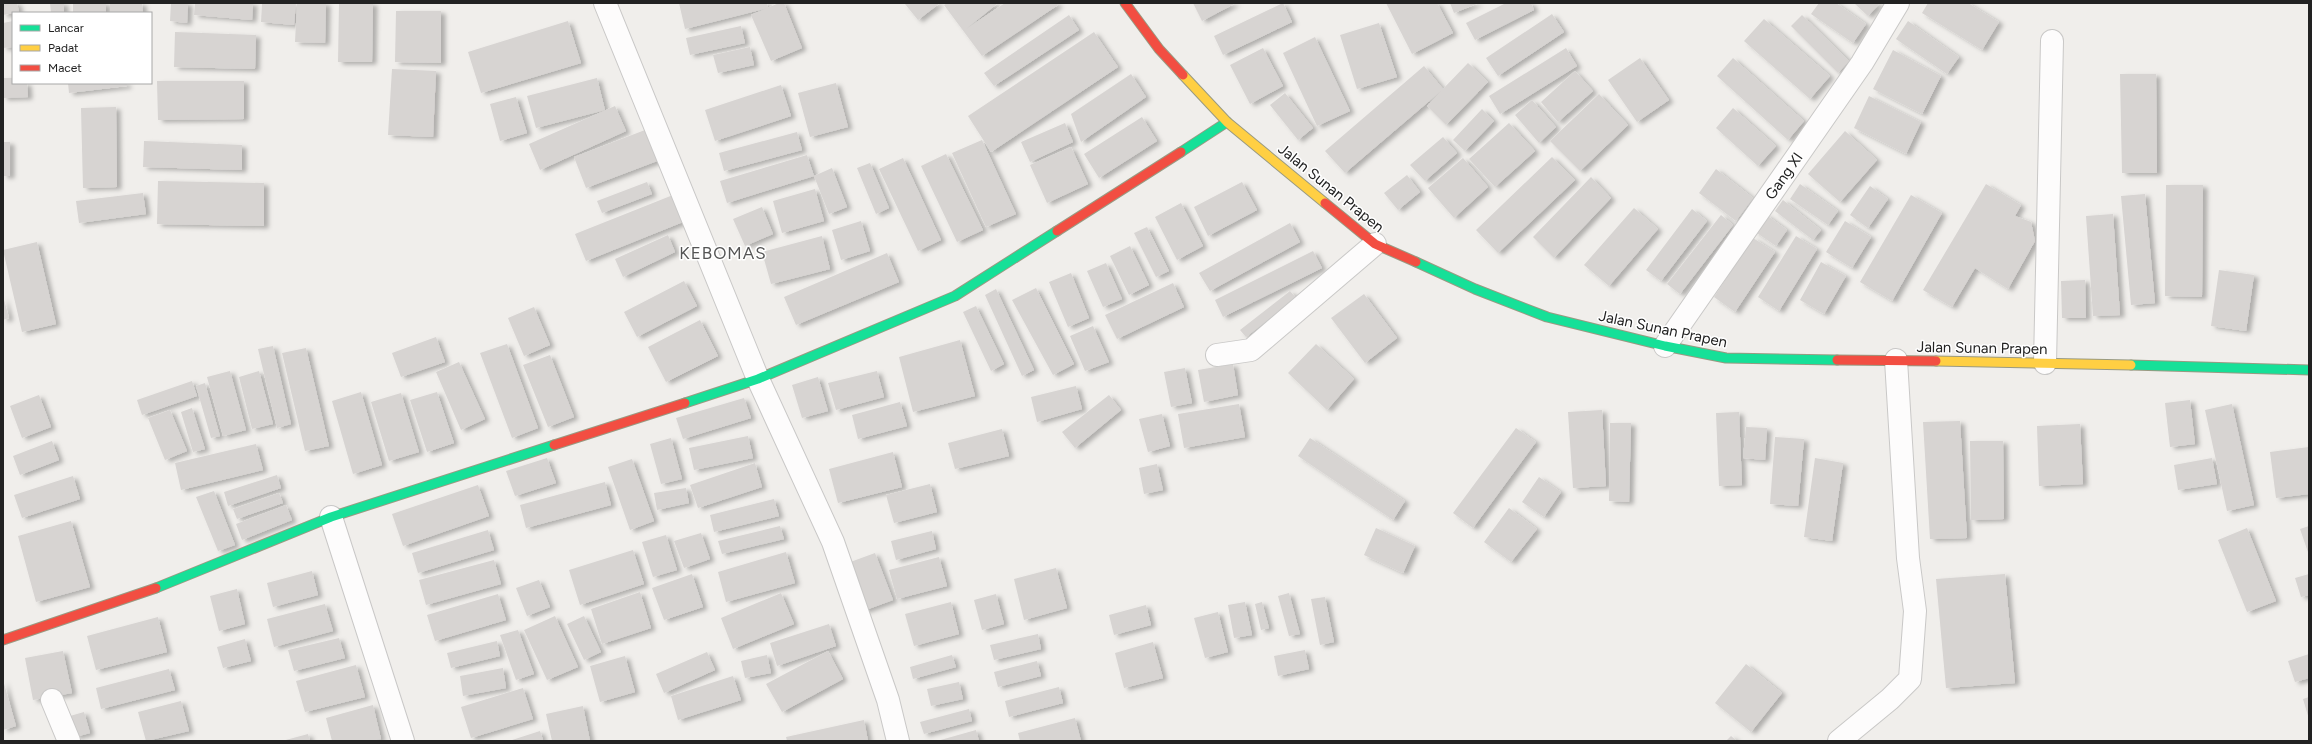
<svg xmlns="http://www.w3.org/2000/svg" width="2312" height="744" viewBox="0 0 2312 744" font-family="Figtree,sans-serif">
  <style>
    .building { fill: #d7d4d2; filter: url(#shadow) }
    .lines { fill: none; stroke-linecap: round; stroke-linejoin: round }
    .street-casing { stroke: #c9c8c7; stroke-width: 24 }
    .fast-casing { stroke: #999a82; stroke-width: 11 }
    .slow-casing { stroke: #999a82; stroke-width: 11 }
    .jam-casing { stroke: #999a82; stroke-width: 11 }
    .street { stroke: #fdfcfc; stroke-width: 22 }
    .fast { stroke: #16e098; stroke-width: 9 }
    .slow { stroke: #ffcf43; stroke-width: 9 }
    .jam { stroke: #f24e42; stroke-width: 9 }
    .labels { text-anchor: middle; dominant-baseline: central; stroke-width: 3; stroke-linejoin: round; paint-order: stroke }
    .street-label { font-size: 15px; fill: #222; stroke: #fff }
    .quarter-label { font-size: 17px; letter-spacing: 1px; fill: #555; stroke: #fff }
  </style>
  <defs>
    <filter id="shadow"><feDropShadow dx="4.5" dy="2.5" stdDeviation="2" flood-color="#0004"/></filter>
  </defs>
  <rect width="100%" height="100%" fill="#f0eeeb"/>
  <path class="building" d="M3,3H17L19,12L3,15Z
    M50,3H64V13H51Z
    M73,3H106V13H73Z
    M110,3H142L143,13H110Z
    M171,3H188L187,23L170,21Z
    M195,3H253L252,20L194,15Z
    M262,3H296L294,25L261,22Z
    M297,3H326L325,43L295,42Z
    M339,3H373L372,62H338Z
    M679,3H767L768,8L685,29Z
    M779,3H784L802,48L771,61L751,15Z
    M940,3L918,20L905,4L906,3Z
    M947,3H998L966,29L1005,3H1057L1058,5L982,56L944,5Z
    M1193,3H1236L1202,21Z
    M1283,3L1292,22L1223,55L1214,36Z
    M1386,3H1437L1453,33L1412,54Z
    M1450,3H1479L1454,13Z
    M1506,3H1531L1534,10L1475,40L1466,23Z
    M1819,3H1836L1866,24L1853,43L1811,14Z
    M1854,3H1880L1868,16Z
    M1928,3H1968L1999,22L1982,50L1922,13Z
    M396,11H441V63L395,62Z
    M1552,14L1564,32L1498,76L1486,58Z
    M1069,15L1079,30L994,86L984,73Z
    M1802,15L1849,61L1838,73L1791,26Z
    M1764,19L1830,76L1810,99L1744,41Z
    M13,21V47L3,48V23Z
    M568,21L581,63L481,93L468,52Z
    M1908,21L1959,57L1947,74L1896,39Z
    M1379,23L1397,77L1357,89L1340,35Z
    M741,26L745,43L690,55L686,38Z
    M175,32L256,35L255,69L174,67Z
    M1094,32L1118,67L991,152L968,116Z
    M1315,37L1350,111L1317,126L1283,53Z
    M750,47L754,65L718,73L713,55Z
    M1263,48L1283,86L1250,104L1230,65Z
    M1566,48L1577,66L1500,114L1489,96Z
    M1893,50L1941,76L1922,114L1873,89Z
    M1640,58L1669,100L1637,122L1608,80Z
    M1733,58L1804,121L1788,140L1717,76Z
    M1468,63L1488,82L1446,125L1427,106L1441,91L1345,173L1325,151L1424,66L1443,89Z
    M392,69L436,71L433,137L388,135Z
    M1575,71L1593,91L1558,122L1541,102Z
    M1131,74L1146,97L1081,142L1071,114Z
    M2120,74H2156L2157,173H2122Z
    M3,78H13V83H27L28,97L3,98Z
    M597,78L605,110L536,128L527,96Z
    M157,81H244V119L158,120Z
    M68,83H127V86L69,93Z
    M836,83L848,127L810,137L798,93Z
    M781,85L791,116L715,141L705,110Z
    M1285,93L1313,128L1298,140L1270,105Z
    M1599,94L1628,125L1580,171L1550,141Z
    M1869,96L1921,122L1906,154L1854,128Z
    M516,97L527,133L500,141L490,104Z
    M1532,100L1556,127L1539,143L1515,115Z
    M615,106L626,131L540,170L529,144Z
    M116,107L117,187L83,188L81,108Z
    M1733,108L1776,146L1758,166L1716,128Z
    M1482,109L1494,121L1465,151L1453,140Z
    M1142,117L1157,141L1099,178L1084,154Z
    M1065,123L1073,142L1030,162L1021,142Z
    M1509,123L1535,151L1495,187L1469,159Z
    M653,127L665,158L586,188L574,157Z
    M1845,131L1877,160L1840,202L1808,174Z
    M797,132L802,150L724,171L719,153Z
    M1443,137L1457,153L1425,181L1410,165Z
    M982,140L1016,214L986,227L952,153Z
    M144,141L242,145V170L143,167Z
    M3,142H10V176H3Z
    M1071,147L1088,184L1047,203L1030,165Z
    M946,154L983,230L957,242L921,166Z
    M807,155L814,176L832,168L847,207L829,214L814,176L727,203L720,181Z
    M1552,157L1575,180L1498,253L1476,230Z
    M903,158L941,240L918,251L879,169Z
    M1463,158L1488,187L1454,218L1428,188Z
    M870,163L889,208L876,214L857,168Z
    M1716,169L1753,198L1736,221L1699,193Z
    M1407,175L1420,192L1398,210L1384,193Z
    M1591,177L1611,198L1554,258L1533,237Z
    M158,181L264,183V226L157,224Z
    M647,182L652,194L602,213L597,201Z
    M1242,182L1257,210L1208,236L1194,207Z
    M1800,184L1838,211L1828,225L1790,199Z
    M1986,184L2021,205L2015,216L2031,222L2035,241L2008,289L1975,268L1952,307L1923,290Z
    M2166,185H2203L2202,297L2165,296Z
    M1870,186L1888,199L1868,228L1850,215Z
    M815,189L824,221L782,233L773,201Z
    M143,193L146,214L79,223L76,201Z
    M2145,194L2155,303L2131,305L2121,196Z
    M673,195L683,222L586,261L575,234Z
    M1911,195L1942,213L1892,301L1860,282Z
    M1783,200L1821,230L1813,240L1775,211Z
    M1181,203L1203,246L1177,260L1155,217Z
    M762,207L773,234L745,246L733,219Z
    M1634,208L1658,229L1609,286L1584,265Z
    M1692,209L1707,221L1661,281L1646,270Z
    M1765,214L1787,230L1776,246L1754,231Z
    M2113,214L2120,315L2093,316L2086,216Z
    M1721,215L1733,225L1680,294L1667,284Z
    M861,221L870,251L841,260L832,230Z
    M1845,221L1871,237L1852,268L1826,252Z
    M1290,223L1300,242L1210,291L1199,273Z
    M1147,227L1169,271L1156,277L1134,233Z
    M668,235L675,252L623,277L615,259Z
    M822,236L830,269L771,284L762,252Z
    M1796,236L1817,249L1779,311L1758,297Z
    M1753,238L1775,252L1735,312L1714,297Z
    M37,242L56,324L22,332L3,250Z
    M1130,246L1149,285L1129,295L1110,256Z
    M1313,251L1322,268L1223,317L1215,300Z
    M887,253L899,282L796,325L784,297Z
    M1821,262L1846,276L1824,314L1800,300Z
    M1106,263L1122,299L1103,307L1087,271Z
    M2219,270L2254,275L2246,331L2211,326Z
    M1071,273L1089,318L1068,327L1049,282Z
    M2085,280L2086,318H2062L2061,281Z
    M684,281L697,306L637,337L624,312Z
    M1173,283L1184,307L1117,339L1105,315Z
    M1036,288L1074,364L1053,375L1012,300Z
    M996,289L1034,370L1022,376L985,295Z
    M1290,291L1296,298L1246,337L1240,330Z
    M1364,294L1397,338L1365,363L1331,318Z
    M3,296L9,318L3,320Z
    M976,306L1004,364L991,371L963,312Z
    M534,307L550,345L524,356L508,318Z
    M700,320L718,356L666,382L648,347Z
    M1093,326L1109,362L1085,371L1070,336Z
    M436,337L445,362L401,377L392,353Z
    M960,340L975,396L913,412L899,357Z
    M507,344L538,428L512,438L480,353Z
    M1316,344L1354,379L1327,410L1288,373Z
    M273,346L291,424L277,428L258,349Z
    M306,348L329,446L305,451L282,353Z
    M550,355L574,417L548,427L523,365Z
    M459,362L485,419L461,430L436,372Z
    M1233,364L1238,395L1204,402L1198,370Z
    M1185,368L1192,403L1171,407L1164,372Z
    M230,371L246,430L223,436L207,377Z
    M259,371L273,424L252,429L239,377Z
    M877,371L884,397L836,410L828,383Z
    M818,377L828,411L802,418L792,385Z
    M192,381L197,396L142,415L137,400Z
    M205,383L220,436L211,438L196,386Z
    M1076,386L1082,409L1037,422L1031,397Z
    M361,392L382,465L353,474L332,401Z
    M437,392L454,443L427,452L410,400Z
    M401,393L419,452L389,461L371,402Z
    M39,395L51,427L22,438L10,406Z
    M1109,395L1121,410L1075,448L1062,432Z
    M744,398L751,418L683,439L676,418Z
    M2190,400L2195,444L2170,447L2165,403Z
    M900,402L907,426L858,439L852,415Z
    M1239,404L1245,437L1184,448L1178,414Z
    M2232,404L2254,505L2227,511L2205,410Z
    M192,408L205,449L193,452L181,412Z
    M170,410L187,451L165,460L148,418Z
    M1602,410L1606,486L1573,488L1568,412Z
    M1739,412L1742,485L1719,486L1716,413Z
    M1162,414L1170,446L1148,452L1139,419Z
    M1960,421L1967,538L1930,539L1923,422Z
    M1610,423H1631L1629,502L1609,501Z
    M2080,424L2083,484L2039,486L2037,426Z
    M1746,427L1767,428L1765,460L1743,458Z
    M1516,428L1536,442L1473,528L1453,513Z
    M1002,429L1009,456L955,469L948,443Z
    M748,436L753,458L694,470L689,448Z
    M1775,437L1804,439L1798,506L1770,504Z
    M671,438L682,479L661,484L650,444Z
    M1310,438L1405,501L1393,520L1298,456Z
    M52,441L59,460L20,475L13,456Z
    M1970,441H2003L2004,519L1971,520Z
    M256,444L263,470L181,490L175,463Z
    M2309,447V494L2276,498L2270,452Z
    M893,452L902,487L838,503L829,469Z
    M547,458L556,483L515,496L506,471Z
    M1815,458L1843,463L1832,541L1804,537Z
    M2212,458L2217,484L2178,490L2174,465Z
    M632,459L654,521L630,530L608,467Z
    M755,463L762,487L698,508L690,485Z
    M1157,464L1163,490L1144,494L1139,468Z
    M277,475L281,488L228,506L224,492Z
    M73,476L80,499L22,518L14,495Z
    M1539,477L1561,492L1544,517L1522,502Z
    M605,482L611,505L526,528L520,505Z
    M930,484L937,512L894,523L886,495Z
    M478,485L489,516L403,546L392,514Z
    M686,488L689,503L657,510L654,493Z
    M214,491L235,545L218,551L196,497Z
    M279,493L283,503L237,519L233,509Z
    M774,499L779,516L714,532L710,515Z
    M286,505L292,520L242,540L236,524Z
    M1509,508L1537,529L1511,562L1484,542Z
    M71,521L90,587L36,602L18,536Z
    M780,526L784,539L722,554L718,541Z
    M2309,526V555L2300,529Z
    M1376,528L1415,546L1403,573L1364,555Z
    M2247,528L2276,601L2247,612L2218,540Z
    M488,530L494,550L418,573L412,553Z
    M932,531L936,549L896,560L891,541Z
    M701,533L710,559L684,568L674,541Z
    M666,535L677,570L653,577L642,542Z
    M633,550L644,584L580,605L569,570Z
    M786,552L795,583L726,602L718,572Z
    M875,553L893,600L863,611L845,564Z
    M939,557L947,586L897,599L889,570Z
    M494,560L501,584L426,605L419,580Z
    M1056,568L1067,608L1024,620L1014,579Z
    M312,571L318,595L273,607L267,583Z
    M692,574L703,607L664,620L652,588Z
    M2005,574L2015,683L1946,688L1936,579Z
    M2309,574V595L2301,597L2295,578Z
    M539,580L550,607L527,616L516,588Z
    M237,589L245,624L219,631L210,596Z
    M640,592L651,628L602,644L591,609Z
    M781,593L794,624L733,649L721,618Z
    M1289,593L1300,634L1289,636L1278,596Z
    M498,594L506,620L435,641L427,615Z
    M996,594L1004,624L982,630L974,600Z
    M1325,597L1334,642L1320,645L1311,599Z
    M951,602L959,634L914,646L905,614Z
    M1245,602L1252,635L1234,638L1228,605Z
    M1262,602L1269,628L1261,630L1255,604Z
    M325,604L333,631L274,647L267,619Z
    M1146,605L1151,625L1114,635L1109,615Z
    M1218,612L1228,652L1205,658L1194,618Z
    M555,616L578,667L547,680L524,630Z
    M584,616L601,652L584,660L567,624Z
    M158,617L167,652L96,670L87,636Z
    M829,624L836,646L777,666L770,643Z
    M518,630L534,674L516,680L500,635Z
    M1038,634L1041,649L994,660L990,645Z
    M339,638L345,658L294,671L288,650Z
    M245,639L251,661L223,668L217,647Z
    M497,641L500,656L451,668L447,653Z
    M1153,642L1163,678L1124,688L1115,653Z
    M1305,650L1309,669L1278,676L1274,656Z
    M63,651L72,693L33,700L25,658Z
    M828,651L843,679L782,712L766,684Z
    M707,652L715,670L664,693L656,674Z
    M2309,654V678L2295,682L2288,661Z
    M767,655L771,673L745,678L741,661Z
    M952,655L956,667L913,679L910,667Z
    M625,656L635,692L600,702L590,666Z
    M1037,661L1041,676L998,687L994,672Z
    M1746,664L1782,693L1751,732L1715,703Z
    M356,665L365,697L305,712L296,681Z
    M503,668L506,688L463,696L460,676Z
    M169,669L175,690L101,709L96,688Z
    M733,676L741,700L678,720L671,696Z
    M3,680L16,726L3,730Z
    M959,682L963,699L931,706L927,689Z
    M1059,687L1063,703L1009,717L1005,701Z
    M523,688L533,719L471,738L461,707Z
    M2309,697V719L2303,699Z
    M181,701L189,731L146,741L138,712Z
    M373,705L381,739L372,741H332L326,718Z
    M583,706L590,741H552L546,714Z
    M969,709L972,721L924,734L920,722Z
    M84,712L90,733L75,737L70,716Z
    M1075,718L1081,741H1020L1018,733Z
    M864,720L868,741H787L786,737Z
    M976,730L979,741H937Z
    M540,731L543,740L509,741Z
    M308,734L310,741H282Z
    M1731,736L1737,741H1726Z"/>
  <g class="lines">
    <g class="street-casing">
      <path id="street" d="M605,3L758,379L833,542L888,700L898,741
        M1665,346L1862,63L1898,3
        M1217,355L1251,350L1375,244
        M2045,363L2052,41
        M331,517L403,741
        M52,700L69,741
        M1839,741L1890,699L1910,679L1915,611L1908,558L1896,360"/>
    </g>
    <g class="fast-casing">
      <path id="fast" d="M1181,152L1227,122
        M1416,262L1475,289L1547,317L1665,346L1726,358L1837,360
        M2131,365L2309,370
        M685,403L758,379L955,296L1057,231
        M156,588L331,517L554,445"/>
    </g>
    <g class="slow-casing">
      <path id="slow" d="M1183,75L1227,122L1325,203
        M1936,361L2131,365"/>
    </g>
    <g class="jam-casing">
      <path id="jam" d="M1125,3L1159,49L1183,75
        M1325,203L1375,244L1416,262
        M1057,231L1181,152
        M1837,360L1936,361
        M554,445L685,403
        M3,640L156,588"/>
    </g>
    <use href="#street" class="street"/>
    <use href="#fast" class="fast"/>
    <use href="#slow" class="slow"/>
    <use href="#jam" class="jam"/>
  </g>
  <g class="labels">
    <g class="street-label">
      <text transform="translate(1784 176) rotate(-55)">Gang XI</text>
      <text transform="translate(1331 188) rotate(39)">Jalan Sunan Prapen</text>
      <text transform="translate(1663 329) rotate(12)">Jalan Sunan Prapen</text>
      <text transform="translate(1982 348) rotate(1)">Jalan Sunan Prapen</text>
    </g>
    <g class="quarter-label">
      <text x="723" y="253">KEBOMAS</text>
    </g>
  </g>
  <rect width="2312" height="744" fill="none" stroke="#222222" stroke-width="8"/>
  <rect x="12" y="12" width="140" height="72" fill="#ffffff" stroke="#a7a7a7"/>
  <rect x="20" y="25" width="20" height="6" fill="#16e098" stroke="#a7a7a7"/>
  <text x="48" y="32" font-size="12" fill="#222222">Lancar</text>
  <rect x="20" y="45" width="20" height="6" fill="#ffcf43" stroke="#a7a7a7"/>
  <text x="48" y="52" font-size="12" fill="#222222">Padat</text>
  <rect x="20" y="65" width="20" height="6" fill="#f24e42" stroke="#a7a7a7"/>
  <text x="48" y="72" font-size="12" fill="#222222">Macet</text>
</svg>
